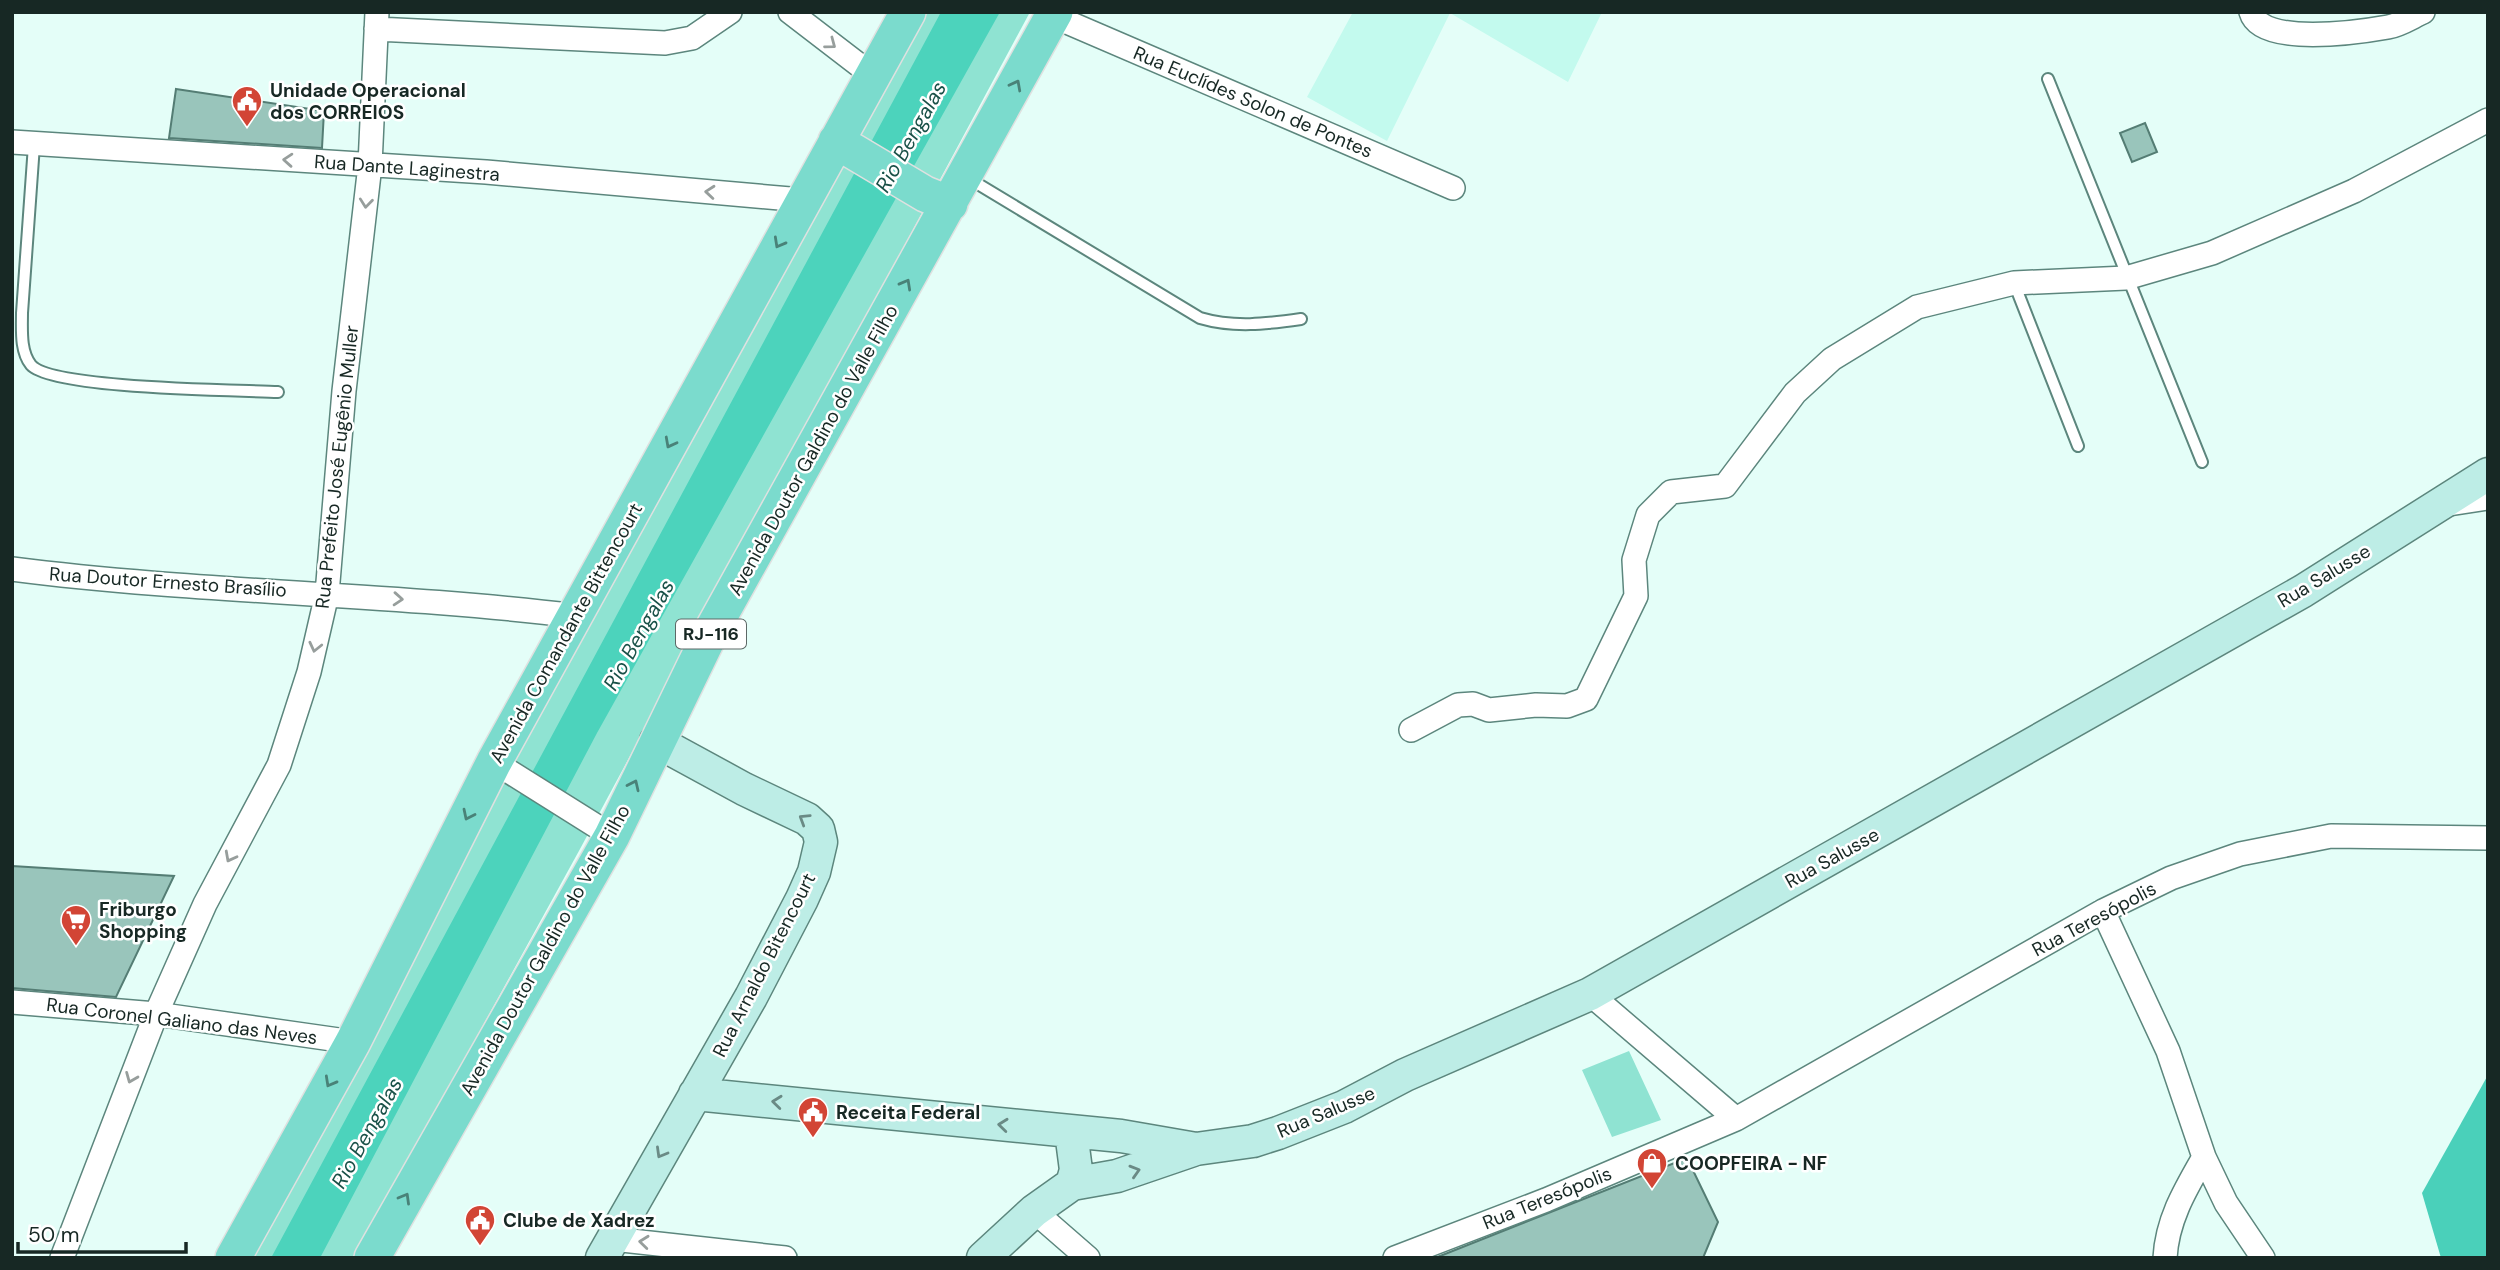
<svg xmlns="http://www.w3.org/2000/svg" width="2500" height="1270" viewBox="0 0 2500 1270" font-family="'DM Sans',sans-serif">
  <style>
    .built { fill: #c3faee }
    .green { fill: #8fe3d2 }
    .forest { fill: #4ad0ba }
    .water { fill: #4cd3bc }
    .building { fill: #99c5bb; stroke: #547d74; stroke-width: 2 }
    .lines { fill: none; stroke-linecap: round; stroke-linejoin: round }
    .lane-casing { stroke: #5c867d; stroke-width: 14 }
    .street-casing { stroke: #5c867d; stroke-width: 26 }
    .secondary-casing { stroke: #5c867d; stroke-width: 35 }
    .primary-casing { stroke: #dfe1e0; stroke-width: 38 }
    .lane { stroke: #fff; stroke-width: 10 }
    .street { stroke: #fff; stroke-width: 23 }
    .secondary { stroke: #bdede6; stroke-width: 32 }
    .primary { stroke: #7bdbcd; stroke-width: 35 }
    .oneway { stroke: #979e9c }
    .oneway2 { stroke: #498278 }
    .oneway3 { stroke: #6a8a85 }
    .labels { text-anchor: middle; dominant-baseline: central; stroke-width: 5; stroke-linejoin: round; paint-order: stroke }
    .shield { fill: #fff; stroke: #5d6866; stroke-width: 2 }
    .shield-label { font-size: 18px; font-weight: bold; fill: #172824 }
    .poi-label { font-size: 19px; font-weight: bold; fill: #172824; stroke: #fff; text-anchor: start }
    .street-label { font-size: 19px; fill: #172824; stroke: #fff }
    .water-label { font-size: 21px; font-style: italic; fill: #195148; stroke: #fff }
  </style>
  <rect width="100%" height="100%" fill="#e4fef8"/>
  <path class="built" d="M1353,12H1602L1568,82L1450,13L1387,141L1307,97Z"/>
  <path class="green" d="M919,12H1030L580,849L355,1258H247L494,792Z
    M1629,1051L1661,1120L1612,1137L1582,1070Z"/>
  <path class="forest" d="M2488,1075V1258H2441L2422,1193Z"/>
  <path class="water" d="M941,12H1000L597,733L320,1258H271Z"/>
  <path class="building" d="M176,89L324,111L322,148L169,138Z
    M2145,123L2157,152L2132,162L2120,133Z
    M12,866L174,876L116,997L12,988Z
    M1687,1158L1718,1222L1703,1258H1435Z"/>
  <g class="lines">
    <g class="lane-casing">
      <path id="lane" d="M2048,79L2202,462
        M34,145L22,313C22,330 20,351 31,365C52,389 237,390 278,392
        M968,178L1200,318C1234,328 1266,324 1301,319
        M2014,283L2078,446"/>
    </g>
    <g class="street-casing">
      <path id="street" d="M790,12L872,75
        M2251,12C2261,47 2360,32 2388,27C2400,25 2412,17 2423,12
        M1053,16L1453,188
        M376,29L665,43L692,38L730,12
        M12,142L486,172L802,200
        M2449,504L2488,498
        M12,569C199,593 389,593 576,616
        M1411,730L1458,705L1473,704L1489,710L1536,705L1567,706L1586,699L1636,596L1634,560L1648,515L1671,492L1725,486L1795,393L1832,359L1917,307L2014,283L2126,278L2212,253L2354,191L2488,120
        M494,762L612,836
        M2103,911L2168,1051L2204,1157L2226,1203L2263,1258
        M1590,994L1736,1119L2103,911L2171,878L2240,854L2331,836L2488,838
        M12,1002L156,1014L353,1042
        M1034,1211L1088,1258
        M613,1239L785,1258
        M62,1258L156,1014L205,904L279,765L309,672L327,594L344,391L370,165L377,12
        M1395,1258L1546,1200L1736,1119
        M2165,1258C2167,1220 2185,1190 2204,1157"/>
    </g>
    <g class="secondary-casing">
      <path id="secondary" d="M695,1094L1121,1136L1196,1149L1253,1141L1278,1133L1344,1107L1405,1075L1590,994L2303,591L2488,474
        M1072,1184L1117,1176L1196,1149
        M602,1258L751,997L802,899L814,872L821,842L818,829L807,819L744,789L656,741
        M983,1258L1034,1211L1072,1184L1076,1170L1071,1132"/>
    </g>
    <g class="primary-casing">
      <path id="primary" d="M836,141L925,194L950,204
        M233,1258L353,1042L494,762L908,12
        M372,1258L612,836L711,632L1055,12"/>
    </g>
    <use href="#lane" class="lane"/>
    <use href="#street" class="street"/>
    <use href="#secondary" class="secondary"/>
    <use href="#primary" class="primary"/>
  </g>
  <defs><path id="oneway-chevron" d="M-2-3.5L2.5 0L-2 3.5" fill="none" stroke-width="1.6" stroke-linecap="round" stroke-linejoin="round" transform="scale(1.75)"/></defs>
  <g class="oneway">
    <use href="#oneway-chevron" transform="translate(831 44) rotate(37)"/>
    <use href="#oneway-chevron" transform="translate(288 160) rotate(-176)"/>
    <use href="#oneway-chevron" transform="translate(710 192) rotate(-175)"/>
    <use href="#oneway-chevron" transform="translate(366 203) rotate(96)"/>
    <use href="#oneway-chevron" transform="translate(398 599) rotate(4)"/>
    <use href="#oneway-chevron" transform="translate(315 647) rotate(103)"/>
    <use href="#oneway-chevron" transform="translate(230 857) rotate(118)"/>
    <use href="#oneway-chevron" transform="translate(131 1078) rotate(112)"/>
    <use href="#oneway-chevron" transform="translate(644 1242) rotate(-174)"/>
  </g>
  <g class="oneway2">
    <use href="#oneway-chevron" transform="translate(1016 85) rotate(-62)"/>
    <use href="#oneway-chevron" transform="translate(779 243) rotate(119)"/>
    <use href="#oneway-chevron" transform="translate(906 284) rotate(-61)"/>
    <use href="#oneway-chevron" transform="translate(670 443) rotate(118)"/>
    <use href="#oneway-chevron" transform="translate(634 785) rotate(-65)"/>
    <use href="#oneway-chevron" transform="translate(468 815) rotate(116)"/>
    <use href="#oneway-chevron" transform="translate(330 1082) rotate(119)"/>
    <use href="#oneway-chevron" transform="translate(405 1198) rotate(-60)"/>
  </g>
  <g class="oneway3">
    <use href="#oneway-chevron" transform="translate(804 819) rotate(-148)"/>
    <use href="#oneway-chevron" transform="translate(777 1102) rotate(-174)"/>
    <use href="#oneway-chevron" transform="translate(1003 1125) rotate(-174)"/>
    <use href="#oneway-chevron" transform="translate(661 1153) rotate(120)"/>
    <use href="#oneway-chevron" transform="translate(1135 1171) rotate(-17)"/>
  </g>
  <defs>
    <g id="civic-pin" transform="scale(1.575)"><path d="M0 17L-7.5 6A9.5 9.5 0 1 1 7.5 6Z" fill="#d24535" stroke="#fff"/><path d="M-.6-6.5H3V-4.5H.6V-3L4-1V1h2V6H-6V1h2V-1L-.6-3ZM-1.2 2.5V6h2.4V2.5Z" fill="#fff"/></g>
    <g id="supermarket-pin" transform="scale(1.575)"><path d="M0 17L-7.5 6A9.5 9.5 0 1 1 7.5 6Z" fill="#d24535" stroke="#fff"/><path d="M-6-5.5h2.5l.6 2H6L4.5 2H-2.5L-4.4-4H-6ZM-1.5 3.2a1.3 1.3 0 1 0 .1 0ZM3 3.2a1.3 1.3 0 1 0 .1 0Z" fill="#fff"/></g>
    <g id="shop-pin" transform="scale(1.575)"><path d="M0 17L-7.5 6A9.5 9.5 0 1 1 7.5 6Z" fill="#d24535" stroke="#fff"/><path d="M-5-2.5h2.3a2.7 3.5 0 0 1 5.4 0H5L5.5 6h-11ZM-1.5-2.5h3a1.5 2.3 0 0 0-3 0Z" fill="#fff"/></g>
  </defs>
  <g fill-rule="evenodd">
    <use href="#civic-pin" x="247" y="101"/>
    <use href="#supermarket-pin" x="76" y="920"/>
    <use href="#civic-pin" x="813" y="1112"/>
    <use href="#shop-pin" x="1652" y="1163"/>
    <use href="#civic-pin" x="480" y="1220"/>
  </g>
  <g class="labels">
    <rect class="shield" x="676" y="619.5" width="70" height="29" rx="5"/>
    <g class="shield-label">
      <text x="711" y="634">RJ-116</text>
    </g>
    <g class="poi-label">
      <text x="270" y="90">Unidade Operacional<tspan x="270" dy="22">dos CORREIOS</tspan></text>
      <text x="99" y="909">Friburgo<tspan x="99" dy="22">Shopping</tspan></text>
      <text x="836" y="1112">Receita Federal</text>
      <text x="1675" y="1163">COOPFEIRA - NF</text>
      <text x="503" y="1220">Clube de Xadrez</text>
    </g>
    <g class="street-label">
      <text transform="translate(1253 102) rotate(23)">Rua Euclídes Solon de Pontes</text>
      <text transform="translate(407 168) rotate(4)">Rua Dante Laginestra</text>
      <text transform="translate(813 450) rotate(-61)">Avenida Doutor Galdino do Valle Filho</text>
      <text transform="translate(337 467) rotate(-84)">Rua Prefeito José Eugênio Muller</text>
      <text transform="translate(2324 576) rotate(-31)">Rua Salusse</text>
      <text transform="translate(168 582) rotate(4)">Rua Doutor Ernesto Brasílio</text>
      <text transform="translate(566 633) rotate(-61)">Avenida Comandante Bittencourt</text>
      <text transform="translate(1832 858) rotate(-29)">Rua Salusse</text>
      <text transform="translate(2094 919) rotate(-28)">Rua Teresópolis</text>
      <text transform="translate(545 950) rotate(-61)">Avenida Doutor Galdino do Valle Filho</text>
      <text transform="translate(764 965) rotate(-63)">Rua Arnaldo Bitencourt</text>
      <text transform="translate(182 1021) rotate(7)">Rua Coronel Galiano das Neves</text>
      <text transform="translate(1326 1112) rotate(-23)">Rua Salusse</text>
      <text transform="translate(1547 1198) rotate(-22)">Rua Teresópolis</text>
    </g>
    <g class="water-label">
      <text transform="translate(911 137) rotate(-61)">Rio Bengalas</text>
      <text transform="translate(639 635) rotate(-61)">Rio Bengalas</text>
      <text transform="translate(367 1133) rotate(-61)">Rio Bengalas</text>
    </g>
  </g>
  <rect width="2500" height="1270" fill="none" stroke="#172824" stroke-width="28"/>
  <path d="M18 1242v10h168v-10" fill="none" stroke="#172824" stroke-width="3.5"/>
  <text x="28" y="1242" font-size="21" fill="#172824" stroke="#ffffff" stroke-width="5" paint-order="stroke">50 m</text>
</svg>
